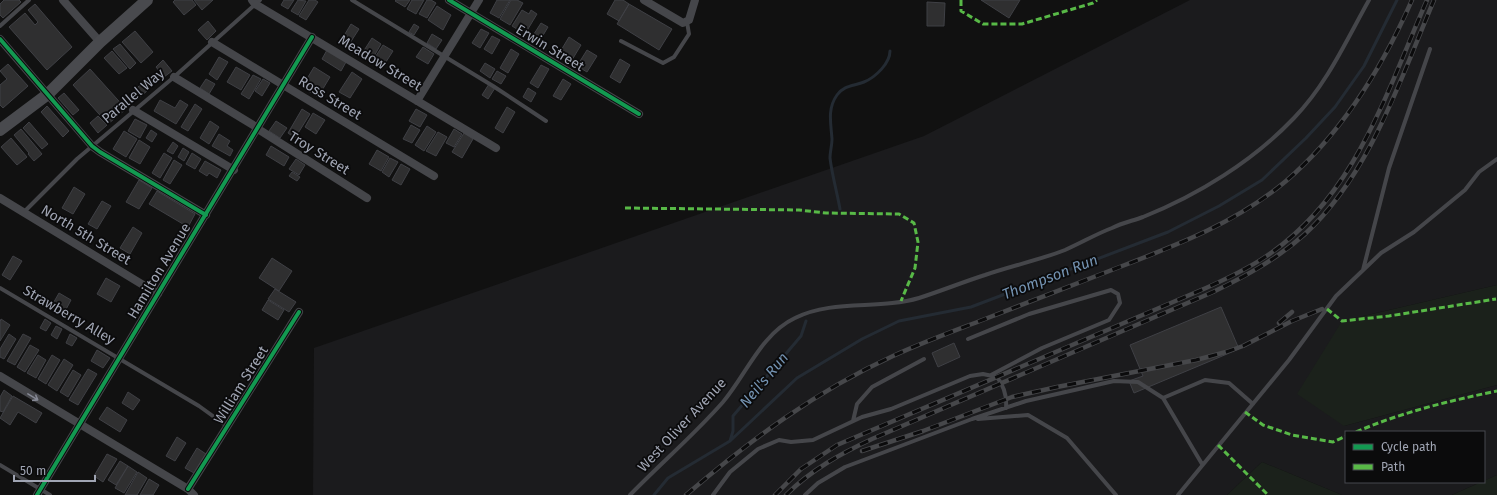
<svg xmlns="http://www.w3.org/2000/svg" width="1497" height="495" viewBox="0 0 1497 495" font-family="'Fira Sans',sans-serif">
  <style>
    .built { fill: #1b1b1d }
    .green { fill: #1b211b }
    .lines { fill: none; stroke-linecap: round; stroke-linejoin: round }
    .stream { stroke: #242b33; stroke-width: 3 }
    .building { fill: #2f2f30; stroke: #3f4045 }
    .lane { stroke: #45464a; stroke-width: 4 }
    .street { stroke: #45464a; stroke-width: 8 }
    .secondary { stroke: #494a4e; stroke-width: 12 }
    .rail-casing { stroke: #46474a; stroke-width: 4.5 }
    .rail { stroke: #0b0b0c; stroke-width: 3; stroke-dasharray: 9; stroke-linecap: butt }
    .quiet { stroke: #58b947; stroke-width: 3; stroke-dasharray: 6 3; stroke-linecap: butt }
    .cycleway-casing { stroke: #0b0b0c; stroke-width: 6 }
    .cycleway { stroke: #139951; stroke-width: 4 }
    .oneway { stroke: #858894 }
    .labels { text-anchor: middle; dominant-baseline: central; stroke-width: 3.5; stroke-linejoin: round; paint-order: stroke }
    .street-label { font-size: 14px; fill: #a0a5b3; stroke: #0b0b0c }
    .water-label { font-size: 15px; font-style: italic; fill: #7493b2; stroke: #0b0b0c }
  </style>
  <rect width="100%" height="100%" fill="#111"/>
  <path class="built" d="M1190,0H1497V285L1342,321L1344,426L1497,385V475L1484,481V432H1346V482H1481L1452,495H1342L1262,462L1227,495H313L314,348L924,136Z"/>
  <path class="green" d="M1497,285V385L1344,426L1297,394L1342,321Z
    M1262,462L1342,495H1227Z
    M1497,475V495H1452Z"/>
  <g class="lines">
    <path class="stream" d="M840,209C837,192 832,175 830,158C830,152 832,145 832,139C831,124 827,109 837,95C844,85 854,86 864,82C876,77 890,63 890,51
      M730,441L733,431V416L801,336L806,321
      M654,495L668,478L730,441L797,378L862,339L899,321L971,307L1168,232L1219,206L1262,180L1306,138L1335,107L1364,66L1397,0"/>
  </g>
  <path class="building" d="M4,0H19L21,2L3,18L0,15V4Z
    M175,0H192L196,5L184,15L173,2Z
    M194,0H213L202,10Z
    M284,0H294L288,9L281,5Z
    M298,0L306,1L298,15L291,11Z
    M309,0H315L318,2L306,20L299,16Z
    M396,0H410L405,7L395,1Z
    M412,0H424L416,14L407,9Z
    M427,0H431L436,3L427,18L419,14Z
    M497,0H510L499,18L490,13Z
    M511,0H517L523,3L510,25L500,19Z
    M615,0H623L629,4L619,21L607,14Z
    M981,0H1020L1009,18Z
    M927,2L945,3L944,26H927Z
    M35,4L72,47L47,70L9,27L25,13L35,25L38,22L28,10Z
    M629,4L672,29L659,50L617,24Z
    M437,6L451,15L443,30L428,20Z
    M522,10L529,14L531,10L537,14L525,34L512,26Z
    M208,21L216,31L207,40L198,30Z
    M541,23L548,27L539,42L532,37Z
    M351,24L359,29L350,43L342,39Z
    M414,24L419,27L414,35L409,32Z
    M481,29L489,33L480,48L472,43Z
    M135,31L153,52L141,63L122,42Z
    M432,34L442,40L436,49L427,43Z
    M492,36L500,40L492,54L484,49Z
    M569,37L581,45L572,60L569,58L568,60L561,56L562,54L560,52Z
    M372,38L381,44L373,58L363,52Z
    M120,44L136,63L130,69L113,49Z
    M383,45L393,51L384,65L374,59Z
    M423,47L434,54L428,64L416,57Z
    M511,49L519,54L508,73L500,68Z
    M327,50L346,62L341,71L322,59Z
    M587,50L597,56L587,72L577,66Z
    M112,51L127,68L119,74L104,58Z
    M219,57L228,62L217,80L209,74Z
    M620,59L630,65L620,83L610,77Z
    M163,60L172,71L164,77L156,67Z
    M485,63L495,69L490,78L480,71Z
    M8,64L28,86L3,108L0,105V85L7,79L0,71Z
    M541,65L549,69L538,88L530,83Z
    M236,67L250,75L241,90L227,82Z
    M314,67L330,77L318,97L302,87Z
    M90,69L126,109L108,124L73,85Z
    M497,71L506,76L501,84L492,79Z
    M352,72L362,79L350,98L339,92Z
    M253,75L261,79L249,99L241,94Z
    M206,79L215,84L209,94L200,88Z
    M263,79L270,83L262,96L255,91Z
    M563,79L571,84L561,100L553,96Z
    M141,84L147,91L140,97L135,90Z
    M489,84L495,88L488,99L482,95Z
    M528,88L536,93L531,102L523,97Z
    M64,93L79,110L73,115L58,98Z
    M160,100L175,108L180,100L188,105L176,124L154,111Z
    M195,104L202,109L188,131L181,127Z
    M47,106L69,131L63,137L41,112Z
    M507,107L515,112L503,133L495,128Z
    M302,109L310,114L295,138L288,133Z
    M416,109L427,115L420,127L409,121Z
    M313,113L325,120L316,134L305,127Z
    M98,116L107,125L98,133L90,123Z
    M135,119L147,125L140,138L128,131Z
    M210,121L219,127L209,144L200,138Z
    M276,121L287,128L280,138L269,131Z
    M29,122L48,144L42,149L23,128Z
    M411,125L420,130L412,143L403,139Z
    M427,126L436,132L424,151L415,145Z
    M21,129L42,154L34,161L28,154L29,153L14,135Z
    M454,129L462,134L454,147L446,143Z
    M151,130L157,134L152,142L146,138Z
    M124,131L137,139L126,157L113,149Z
    M438,132L447,137L436,156L426,151Z
    M464,133L473,139L462,158L452,152Z
    M219,134L230,141L227,146L233,150L230,156L212,146Z
    M11,138L27,157L17,165L1,147Z
    M139,140L150,147L140,164L129,158Z
    M173,142L178,146L173,154L167,151Z
    M271,146L289,157L284,166L266,155Z
    M183,148L189,152L184,161L178,157Z
    M377,150L389,157L381,171L369,164Z
    M164,153L172,158L160,178L152,173Z
    M192,153L201,159L195,169L186,164Z
    M390,158L398,162L389,177L382,172Z
    M296,159L305,165L299,175L289,169Z
    M174,160L182,165L170,184L163,180Z
    M205,161L221,170L217,178L209,173L207,176L199,171Z
    M401,164L410,169L401,185L392,180Z
    M292,172L300,177L297,181L289,176Z
    M139,180L152,188L139,209L126,202Z
    M74,187L85,194L73,214L62,208Z
    M157,191L195,214L188,227L149,204Z
    M102,201L111,206L97,229L88,224Z
    M133,227L142,233L130,254L120,248Z
    M13,256L22,261L10,280L2,275Z
    M272,258L292,271L279,291L259,278Z
    M106,278L120,286L111,302L97,294Z
    M275,289L296,302L289,312L268,299Z
    M59,293L71,300L63,315L51,307Z
    M268,300L284,310L278,320L262,310Z
    M1221,307L1239,349L1134,393L1129,381L1143,376L1130,345Z
    M1,319L10,325L0,341V322Z
    M45,319L51,323L46,331L40,328Z
    M56,326L62,329L57,339L51,335Z
    M9,334L16,339L4,359L0,357V349Z
    M23,334L31,338L15,365L7,361Z
    M70,334L77,338L72,346L66,343Z
    M954,343L960,357L938,367L932,353Z
    M30,345L39,350L25,372L17,367Z
    M97,350L110,358L103,368L91,361Z
    M38,355L46,360L36,378L27,373Z
    M52,355L60,360L46,384L38,379Z
    M64,359L73,365L57,391L48,385Z
    M88,369L97,374L78,405L69,400Z
    M73,370L81,375L68,397L60,392Z
    M4,390L12,396L3,412L0,411V397Z
    M128,392L140,400L133,410L122,403Z
    M13,396L42,413L36,423L18,412L10,425L0,418Z
    M107,407L127,420L120,432L99,419Z
    M177,437L186,443L175,461L166,456Z
    M197,448L206,454L194,473L185,468Z
    M107,454L117,459L103,482L94,476Z
    M120,461L128,466L116,485L108,480Z
    M128,466L137,472L124,493L115,488Z
    M138,472L147,478L137,495H125Z
    M149,479L159,485L153,495H140Z"/>
  <g class="lines">
    <path class="lane" d="M352,0L493,86L546,121
      M0,26L29,0
      M621,41L663,63L674,57L689,34L687,22
      M24,212L77,159L174,77L260,0
      M1363,270L1389,168L1430,49
      M0,288L199,406L228,427
      M968,339L1029,314L1111,290L1118,294L1120,303L1109,320L1042,348L991,375
      M1163,398L1205,380L1229,383L1253,404
      M978,419L1028,415L1067,438L1116,495
      M853,421L857,404L872,387L924,359
      M0,465L50,495
      M630,495C660,464 694,435 723,402C746,375 761,334 795,318C833,299 879,310 919,298C941,291 963,282 985,275C1011,266 1039,260 1065,250C1081,243 1096,234 1112,228C1122,223 1132,221 1143,217C1198,195 1253,161 1294,118C1327,84 1346,41 1369,0
      M713,495L730,472L758,449L779,440L791,442L813,440L862,417L891,409L970,376L983,374L997,377C1004,386 1007,396 1006,408
      M805,495L818,483L845,467L972,419L1026,401L1114,381L1138,382L1163,398L1202,464
      M1178,495L1289,360L1336,296L1381,253L1414,232L1465,190L1479,172L1497,159"/>
    <path class="street" d="M63,0L100,42
      M252,0L255,4L496,148
      M449,0L639,114
      M644,0L683,23L689,20L695,0
      M0,39L92,146L100,152L206,215
      M212,42L434,176
      M174,77L258,128
      M417,101L479,0
      M133,110L234,170
      M258,129L367,198
      M0,198L158,294
      M0,376L188,489L194,495
      M188,489L299,312
      M37,495L312,37"/>
    <path class="secondary" d="M0,130L48,94L100,42L147,0"/>
    <g class="rail-casing">
      <path id="rail" d="M1279,323L1292,312
        M862,451L923,431L1012,397L1057,387L1196,360L1226,352L1243,346L1292,321L1322,309
        M686,495C749,441 816,391 893,356C923,342 954,331 985,319C1029,302 1073,285 1117,268C1177,245 1236,223 1286,181C1343,132 1382,68 1412,0
        M775,495L801,469L837,445L1206,288C1226,279 1247,269 1265,257C1355,198 1386,93 1427,0
        M786,495C811,470 840,454 872,439L1213,292C1246,276 1277,259 1305,234C1370,174 1400,80 1434,0"/>
    </g>
    <use href="#rail" class="rail"/>
    <path class="quiet" d="M961,0V11L983,24H1022L1093,3L1097,0
      M625,208L799,210L826,213L899,214L914,223L918,242L915,268L901,301
      M1327,309L1342,321L1389,316L1496,299
      M1245,412L1263,425L1292,435L1333,442L1346,436
      M1356,432C1402,412 1449,401 1497,391
      M1218,445L1268,495"/>
    <g class="cycleway-casing">
      <path id="cycleway" d="M449,0L639,114
        M0,39L92,146L100,152L206,215
        M188,489L299,312
        M37,495L312,37"/>
    </g>
    <use href="#cycleway" class="cycleway"/>
  </g>
  <defs><path id="oneway-shaft" d="M-6 0H5M1.5-3L5.5 0L1.5 3" fill="none" stroke-width="1.6" stroke-linecap="round" stroke-linejoin="round"/></defs>
  <use class="oneway" href="#oneway-shaft" transform="translate(33 397) rotate(31)"/>
  <g class="labels">
    <g class="street-label">
      <text transform="translate(550 48) rotate(31)">Erwin Street</text>
      <text transform="translate(380 63) rotate(31)">Meadow Street</text>
      <text transform="translate(133 96) rotate(-40)">Parallel Way</text>
      <text transform="translate(330 98) rotate(31)">Ross Street</text>
      <text transform="translate(319 153) rotate(32)">Troy Street</text>
      <text transform="translate(86 235) rotate(31)">North 5th Street</text>
      <text transform="translate(159 271) rotate(-59)">Hamilton Avenue</text>
      <text transform="translate(69 315) rotate(30)">Strawberry Alley</text>
      <text transform="translate(241 385) rotate(-58)">William Street</text>
      <text transform="translate(682 425) rotate(-47)">West Oliver Avenue</text>
    </g>
    <g class="water-label">
      <text transform="translate(1050 277) rotate(-21)">Thompson Run</text>
      <text transform="translate(764 380) rotate(-50)">Neil's Run</text>
    </g>
  </g>
  <rect x="1345" y="431" width="140" height="52" fill="#0b0b0c" stroke="#47494f"/>
  <rect x="1353" y="444" width="20" height="6" fill="#139951" stroke="#47494f"/>
  <text x="1381" y="451" font-size="12" fill="#a0a5b3">Cycle path</text>
  <rect x="1353" y="464" width="20" height="6" fill="#58b947" stroke="#47494f"/>
  <text x="1381" y="471" font-size="12" fill="#a0a5b3">Path</text>
  <path d="M14 475v6h81v-6" fill="none" stroke="#a0a5b3" stroke-width="2"/>
  <text x="20" y="475" font-size="12" fill="#a0a5b3" stroke="#0b0b0c" stroke-width="3" paint-order="stroke">50 m</text>
</svg>
